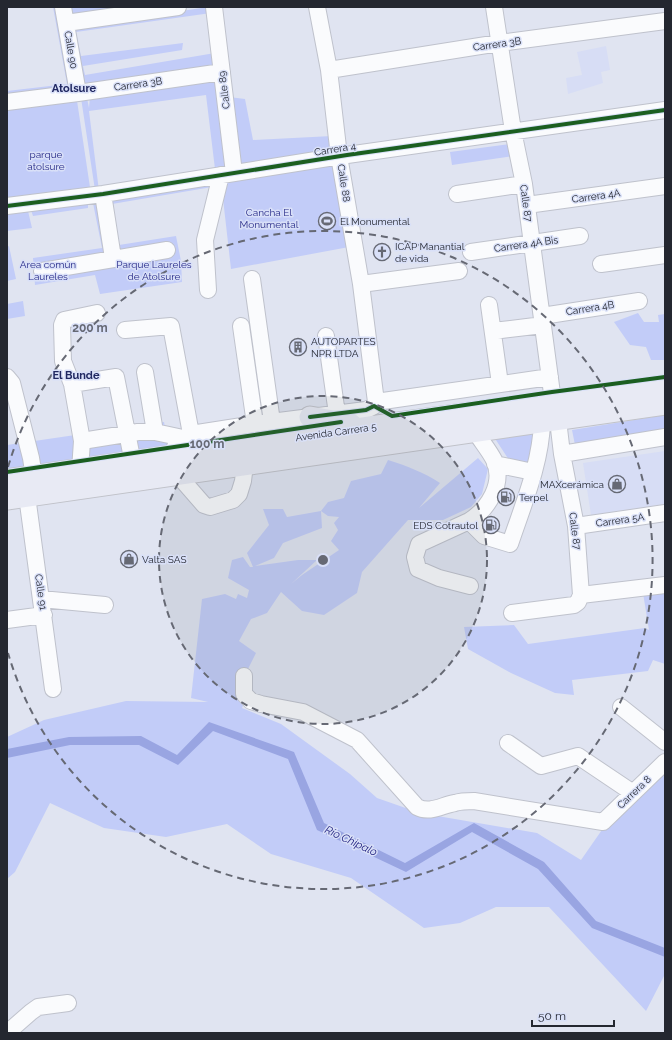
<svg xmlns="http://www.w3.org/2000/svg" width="672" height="1040" viewBox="0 0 672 1040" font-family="Raleway,sans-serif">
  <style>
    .built { fill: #d7ddf5 }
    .green { fill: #c2ccf8; fill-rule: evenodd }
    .water { fill: #99a5e2 }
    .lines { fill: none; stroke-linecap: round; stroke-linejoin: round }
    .minor-casing { stroke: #bfc2cc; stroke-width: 18 }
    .major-casing { stroke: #c0c2c9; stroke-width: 23 }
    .minor { stroke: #fafbfd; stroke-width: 16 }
    .major { stroke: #e8eaf4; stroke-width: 21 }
    .cycleway-casing { stroke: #d9e0f8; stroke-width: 6 }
    .cycleway { stroke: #1b5e20; stroke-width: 4 }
    .ring { fill: none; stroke: #666974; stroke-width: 2; stroke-dasharray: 7 5 }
    .labels { text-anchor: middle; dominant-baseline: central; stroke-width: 3; stroke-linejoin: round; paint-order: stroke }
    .street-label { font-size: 10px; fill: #242730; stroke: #d9e0f8 }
    .park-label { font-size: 10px; fill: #272a88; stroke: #d9e0f8 }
    .poi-label { font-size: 10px; fill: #242730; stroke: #d9e0f8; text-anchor: start }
    .neighbourhood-label { font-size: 11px; font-weight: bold; fill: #212861; stroke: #d9e0f8 }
    .water-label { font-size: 11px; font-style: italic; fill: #222281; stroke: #d9e0f8 }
    .centre { fill: #666974; stroke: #d9e0f8; stroke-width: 2 }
    .ring-label { font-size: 12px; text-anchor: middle; font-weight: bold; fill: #666974; stroke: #d9e0f8; stroke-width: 3; stroke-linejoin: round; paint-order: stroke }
  </style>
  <rect width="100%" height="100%" fill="#e0e4f1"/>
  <path class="built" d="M606,46L610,70L601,72L603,83L568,94L566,78L582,75L577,52Z
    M665,451V504L591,515L583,463Z"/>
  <path class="green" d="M53,7H71V8L83,7H154L75,27L208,7L211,13L76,32L81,56L183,43L182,50L83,66L85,75L215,53V69L7,98V91L67,84Z
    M217,79L229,168L212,187L112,204L119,245L176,236L181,261L182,282L100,294L95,275L35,285L33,258L102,248L93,203L215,169L206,95L89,111L99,191L95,190L81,98H87L89,108L90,96Z
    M76,94L91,194L7,205V103Z
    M229,97L245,99L253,140L332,136V157L240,167Z
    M517,143L520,155L452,165L450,152Z
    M334,162L349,247L231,269L221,181Z
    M88,201V208L33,216L30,207Z
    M28,211L32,228L7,231V215Z
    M9,246L16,279L7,281V247Z
    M23,301L25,316L7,319V304Z
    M638,313L644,322H659L658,315L665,314L664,360H651L646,347L630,345L614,322Z
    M665,415V431L575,445L572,430Z
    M164,422L170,452L7,472V445Z
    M546,428L527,465L511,463L492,434Z
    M478,458L488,469L482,494L471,507L443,520H408L362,572L357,593L324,615L302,611L281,592L267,613L251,619L239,641L256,653L246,673L247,694L242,708L281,724L350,774L377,798L420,813L537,833L581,860L613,814L665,773V976H664L646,1011L549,907H496L460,923L424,928L351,878L271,854L227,824L166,837L104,828L50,803L15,872L7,879V737L44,720L126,701L208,702L191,698L202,599L225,594L236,599L238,594L247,598L249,590L228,578L232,560L243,557L250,567H253L247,553L269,525L263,509H283L287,517L321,511L328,502L344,498L351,481L381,474L388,460C407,466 423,472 440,483L419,508ZM321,511L328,516L339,517L334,523L338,530L331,541L339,550L302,575L291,584L317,560H298L255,566L274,558L283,543L322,528Z
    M665,591V664L653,660L648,671L572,680L574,695L555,693L511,673L468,649L464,627L514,625L528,644L645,628L649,630L643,593Z"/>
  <path class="water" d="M209,722L294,752L324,823L405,863L474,823L544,862L596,921L665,948V957L592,928L538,869L472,832L406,872L317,830L288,759L213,731L178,765L139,745H70L7,758V749L69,737L141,736L177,755Z"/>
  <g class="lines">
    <g class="minor-casing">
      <path id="minor" d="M63,7L78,93
        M214,7L234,173
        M494,7L513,131L524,184L553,401
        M66,23L178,7
        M329,70L499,43L665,21
        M7,102L78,93L222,72
        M103,194L113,258
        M457,194L524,184
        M527,205L665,186
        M7,206L103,194L347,155L665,110
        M471,252L580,236
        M601,264L665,255
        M42,271L167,250
        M252,279L272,422
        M361,284L459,271
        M208,290L205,240L221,175
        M489,305L500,384
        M542,316L639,301
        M241,326L255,424
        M125,330L171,326L191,434
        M493,331L543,325
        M326,336L337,414
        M145,372L155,432
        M7,377L12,383L31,458L34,477
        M72,384L63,361L62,325L64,320L97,313
        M376,402L550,377
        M558,420L562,454L576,526L581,595
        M82,441L138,432H155L183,438
        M562,454L665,437
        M245,464L243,481L239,494L233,500L210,507L204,505L177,474L174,456L175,447L183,438L191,434L255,424L366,410L374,406L376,402L361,284L339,156L329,70L317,7
        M495,464L533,472
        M80,470L82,441L72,384L116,377L135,473
        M27,496L53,689
        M469,521L484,536L510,544C523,505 541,463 542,422
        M576,526L665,513
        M470,586L439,578L418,569L415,557L419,544L469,521C488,509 505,483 494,460C489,450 481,441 475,431
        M581,595L665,585
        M41,599L105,605
        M512,613L574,605L578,602L581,595
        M7,620L44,615
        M244,676V694L251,701L261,704L303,712L357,740L417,807C430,814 442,805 455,803C461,801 468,801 474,801L603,822L665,762
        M621,707L665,742
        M508,743L541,766L578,756L633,793
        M7,1033L31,1012L38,1007L68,1003"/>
    </g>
    <g class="major-casing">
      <path id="major" d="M310,417L351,424
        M7,480L370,427L665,386
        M7,499L665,404"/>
    </g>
    <use href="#minor" class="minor"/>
    <use href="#major" class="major"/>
    <g class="cycleway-casing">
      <path id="cycleway" d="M7,206L103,194L347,155L665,110
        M310,417L366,410L374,406L392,416L552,392L665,377
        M7,472L341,422"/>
    </g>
    <use href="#cycleway" class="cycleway"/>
  </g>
  <circle cx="323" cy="560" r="164" fill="#666974" fill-opacity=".12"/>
  <g class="ring">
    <circle cx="323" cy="560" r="164"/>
    <path d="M8 467A329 329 0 1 1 8 653"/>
  </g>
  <defs>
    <g id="stadium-ring" transform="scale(0.9)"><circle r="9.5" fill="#d9e0f8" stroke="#666974" stroke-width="1.5"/><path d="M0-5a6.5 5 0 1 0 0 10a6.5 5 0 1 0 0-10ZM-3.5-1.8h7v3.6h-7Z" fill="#666974"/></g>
    <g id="church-ring" transform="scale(0.9)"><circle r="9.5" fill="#d9e0f8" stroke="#666974" stroke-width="1.5"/><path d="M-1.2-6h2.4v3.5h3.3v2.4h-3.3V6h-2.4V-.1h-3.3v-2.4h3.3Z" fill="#666974"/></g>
    <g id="building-ring" transform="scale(0.9)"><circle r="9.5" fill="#d9e0f8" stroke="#666974" stroke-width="1.5"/><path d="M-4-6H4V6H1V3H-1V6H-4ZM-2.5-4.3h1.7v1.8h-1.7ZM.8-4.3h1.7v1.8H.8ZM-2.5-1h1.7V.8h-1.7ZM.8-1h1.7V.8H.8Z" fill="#666974"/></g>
    <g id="shop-ring" transform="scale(0.9)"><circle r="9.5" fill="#d9e0f8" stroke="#666974" stroke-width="1.5"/><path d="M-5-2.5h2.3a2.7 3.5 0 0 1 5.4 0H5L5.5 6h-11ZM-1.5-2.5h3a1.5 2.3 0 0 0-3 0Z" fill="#666974"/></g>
    <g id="fuel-ring" transform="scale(0.9)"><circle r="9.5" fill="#d9e0f8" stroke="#666974" stroke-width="1.5"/><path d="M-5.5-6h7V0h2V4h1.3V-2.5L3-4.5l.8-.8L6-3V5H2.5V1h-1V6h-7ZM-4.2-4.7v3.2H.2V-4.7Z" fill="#666974"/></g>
  </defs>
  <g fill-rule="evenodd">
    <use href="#stadium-ring" x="327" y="221"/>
    <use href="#church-ring" x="382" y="252"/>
    <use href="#building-ring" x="298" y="347"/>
    <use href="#shop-ring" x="617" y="484"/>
    <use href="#fuel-ring" x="506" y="497"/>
    <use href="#fuel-ring" x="491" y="525"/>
    <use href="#shop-ring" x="129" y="559"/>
  </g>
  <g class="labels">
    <g class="street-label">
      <text transform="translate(497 44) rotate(-8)">Carrera 3B</text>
      <text transform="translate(71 50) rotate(80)">Calle 90</text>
      <text transform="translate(138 84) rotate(-8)">Carrera 3B</text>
      <text transform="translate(224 90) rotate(-97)">Calle 89</text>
      <text transform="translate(335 149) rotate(-9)">Carrera 4</text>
      <text transform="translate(344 183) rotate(81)">Calle 88</text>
      <text transform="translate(596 196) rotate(-8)">Carrera 4A</text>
      <text transform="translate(526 203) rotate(82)">Calle 87</text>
      <text transform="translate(526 244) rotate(-8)">Carrera 4A Bis</text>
      <text transform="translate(590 308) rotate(-9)">Carrera 4B</text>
      <text transform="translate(336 432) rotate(-8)">Avenida Carrera 5</text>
      <text transform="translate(620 520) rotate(-8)">Carrera 5A</text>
      <text transform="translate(575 531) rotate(83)">Calle 87</text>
      <text transform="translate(41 592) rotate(82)">Calle 91</text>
      <text transform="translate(634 792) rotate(-44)">Carrera 8</text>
    </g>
    <g class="park-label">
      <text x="46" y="154">parque<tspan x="46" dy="12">atolsure</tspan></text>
      <text x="269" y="212">Cancha El<tspan x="269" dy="12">Monumental</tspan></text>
      <text x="48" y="264">Area común<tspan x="48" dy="12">Laureles</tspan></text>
      <text x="154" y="264">Parque Laureles<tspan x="154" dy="12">de Atolsure</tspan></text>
    </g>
    <g class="poi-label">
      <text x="340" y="221">El Monumental</text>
      <text x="395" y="246">ICAP Manantial<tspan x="395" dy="12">de vida</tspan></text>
      <text x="311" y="341">AUTOPARTES<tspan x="311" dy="12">NPR LTDA</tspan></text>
      <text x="604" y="484" text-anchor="end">MAXcerámica</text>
      <text x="519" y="497">Terpel</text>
      <text x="478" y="525" text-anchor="end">EDS Cotrautol</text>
      <text x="142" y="559">Valta SAS</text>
    </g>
    <g class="neighbourhood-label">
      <text x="74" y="88">Atolsure</text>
      <text x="76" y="375">El Bunde</text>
    </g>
    <g class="water-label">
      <text transform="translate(351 841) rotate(25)">Río Chipalo</text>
    </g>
  </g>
  <circle cx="323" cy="560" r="6" class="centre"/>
  <g class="ring-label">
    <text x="90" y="332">200 m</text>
    <text x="207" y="448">100 m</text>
  </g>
  <rect width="672" height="1040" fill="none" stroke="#242730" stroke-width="16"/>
  <path d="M532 1020v6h82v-6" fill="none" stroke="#242730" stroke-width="2"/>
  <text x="538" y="1020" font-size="12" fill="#242730" stroke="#d9e0f8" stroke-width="3" paint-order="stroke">50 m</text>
</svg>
